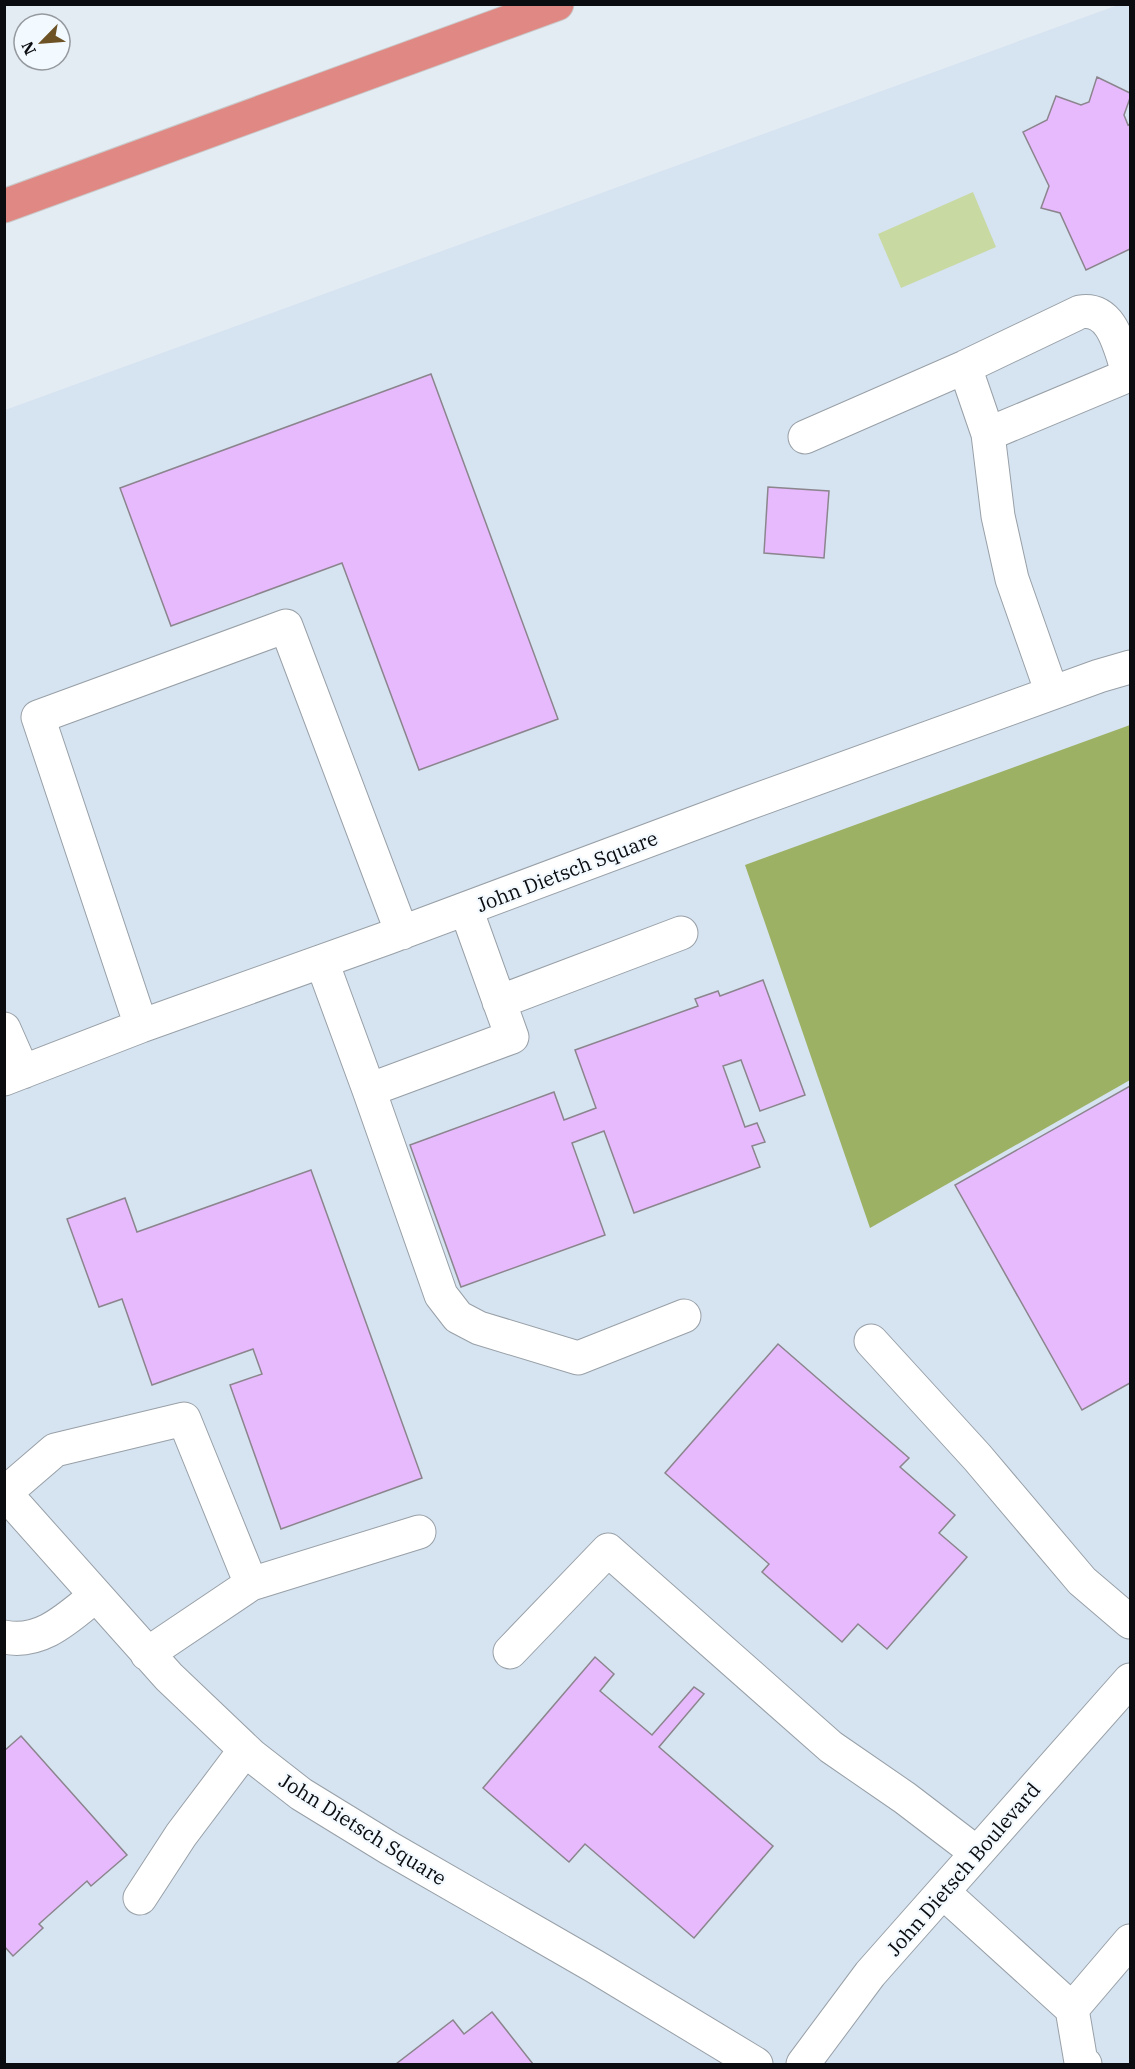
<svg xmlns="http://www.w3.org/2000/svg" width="1135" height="2069" viewBox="0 0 1135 2069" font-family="'IBM Plex Serif',serif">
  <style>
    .built { fill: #d6e3f1 }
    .green { fill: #c9d9a2 }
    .forest { fill: #9cb163 }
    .building { fill: #e7b9fd; stroke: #8b858d; stroke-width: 1.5 }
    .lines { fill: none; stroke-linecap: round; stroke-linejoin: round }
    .minor-casing { stroke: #98a0a7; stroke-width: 35 }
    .highway-casing { stroke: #c9caca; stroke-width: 35 }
    .minor { stroke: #fff; stroke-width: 33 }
    .highway { stroke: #e08984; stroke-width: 33 }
    .labels { text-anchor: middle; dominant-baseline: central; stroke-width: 4.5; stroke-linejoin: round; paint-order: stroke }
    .street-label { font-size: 20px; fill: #0a0c0f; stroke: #f2f9ff }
  </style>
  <rect width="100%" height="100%" fill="#e4ecf3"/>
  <path class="built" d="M1118,5H1130V2064H5V410Z"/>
  <path class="green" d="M973,192L996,247L901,288L878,234Z"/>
  <path class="forest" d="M1130,725V1080L870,1228L745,865Z"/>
  <path class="building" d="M1097,77L1130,93V98L1124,115L1128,125L1130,124V249L1086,270L1060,213L1041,208L1049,186L1023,132L1047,120L1056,96L1081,105L1089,102Z
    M431,374L558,719L419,770L342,563L171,626L120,488Z
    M768,487L829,491L824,558L764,553Z
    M763,980L805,1095L760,1111L741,1060L723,1066L745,1127L757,1123L765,1142L752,1146L760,1167L634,1213L604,1131L572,1143L605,1235L461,1287L410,1145L554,1092L564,1120L596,1108L575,1050L698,1006L695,999L718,991L720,996Z
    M1130,1086V1383L1082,1410L955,1185Z
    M311,1170L422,1478L281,1529L230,1385L262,1374L253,1349L152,1385L122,1299L99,1307L67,1219L125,1198L137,1232Z
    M778,1344L909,1458L900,1467L955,1515L939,1533L967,1557L887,1649L858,1624L842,1642L762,1572L769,1564L665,1473Z
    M595,1657L614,1674L600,1691L652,1735L694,1687L704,1694L659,1747L773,1846L694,1938L585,1844L569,1862L483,1788Z
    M21,1736L127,1855L91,1886L87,1881L39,1924L43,1928L13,1956L4,1946V1751Z
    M492,2012L533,2064H396L453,2020L464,2034Z"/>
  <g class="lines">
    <g class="minor-casing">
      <path id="minor" d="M965,367L988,434
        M805,437L965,367L1080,312C1114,307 1120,350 1129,375L988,434L998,516L1012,579L1052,693
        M466,909L512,1037L369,1090L441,1295L458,1317L479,1328L578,1358L684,1316
        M322,962L369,1090
        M499,1002L681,933
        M141,1026L38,717L286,626L402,933
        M4,1029L23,1072
        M4,1079L141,1026L387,938L743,805L1099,676L1130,667
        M871,1341L977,1457L1082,1581L1130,1622
        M4,1492L169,1677L251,1755L301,1794L389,1848L594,1966L756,2064
        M5,1493L55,1450L184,1419L251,1584L147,1654
        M251,1584L419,1532
        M4,1637C41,1645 69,1617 95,1596
        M510,1652L608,1550L831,1747L905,1798L977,1853
        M943,1892L1072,2009L1130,1941
        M140,1898L181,1835L245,1750
        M1072,2009L1081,2062L1085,2064
        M803,2064L870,1974L1130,1680"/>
    </g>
    <g class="highway-casing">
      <path id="highway" d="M4,206L557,4"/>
    </g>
    <use href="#minor" class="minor"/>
    <use href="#highway" class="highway"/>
  </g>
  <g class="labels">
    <g class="street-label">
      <text transform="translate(567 871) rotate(-21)">John Dietsch Square</text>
      <text transform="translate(363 1829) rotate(32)">John Dietsch Square</text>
      <text transform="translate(963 1869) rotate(-49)">John Dietsch Boulevard</text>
    </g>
  </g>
  <rect width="1135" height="2069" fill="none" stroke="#0a0c0f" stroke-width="12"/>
  <g transform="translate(42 42) rotate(245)"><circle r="28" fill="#f2f9ff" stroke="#959a9f" stroke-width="1.5"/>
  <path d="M0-4.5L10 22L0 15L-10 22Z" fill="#6c5224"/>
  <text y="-9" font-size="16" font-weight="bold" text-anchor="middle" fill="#0a0c0f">N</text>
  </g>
</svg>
